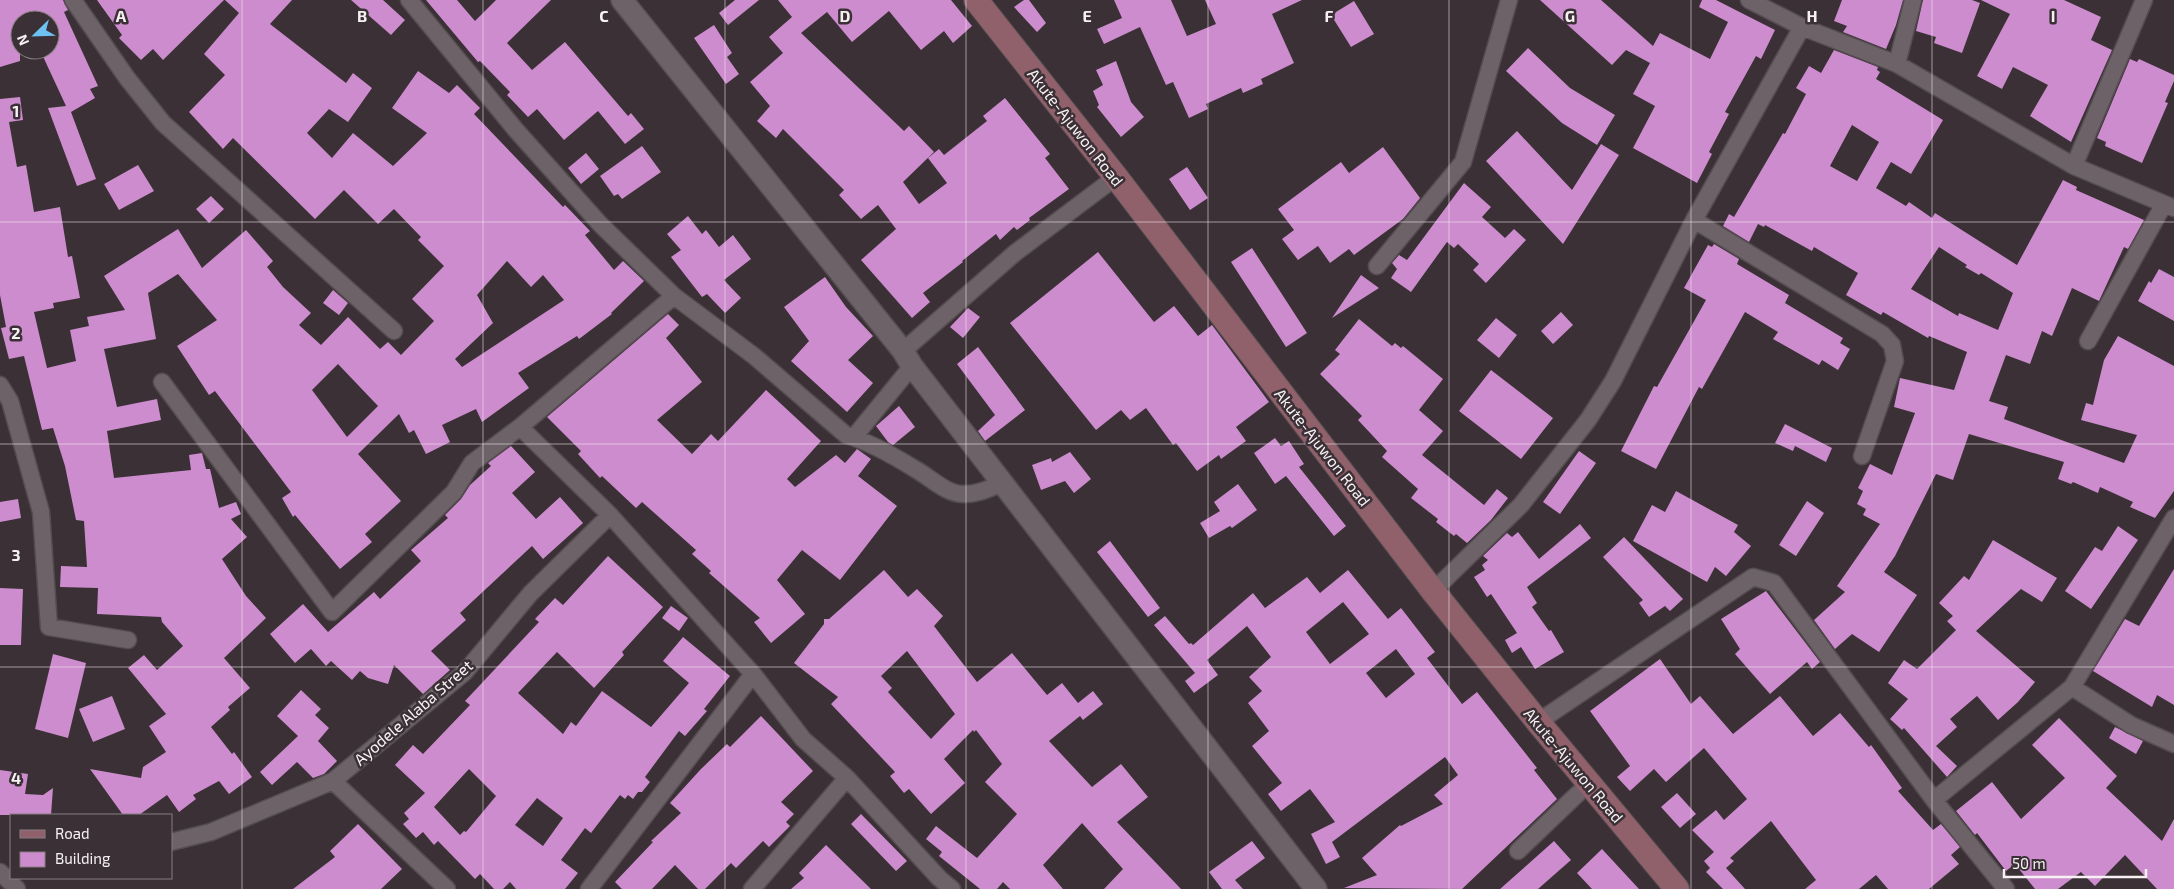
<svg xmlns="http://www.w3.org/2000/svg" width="2174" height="889" viewBox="0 0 2174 889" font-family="'Exo 2',sans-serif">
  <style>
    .building { fill: #cc8ccd; fill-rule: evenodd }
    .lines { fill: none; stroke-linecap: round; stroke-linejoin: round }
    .minor-casing { stroke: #544c50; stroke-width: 19 }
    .tertiary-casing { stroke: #544c50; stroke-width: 24 }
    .secondary-casing { stroke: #544c50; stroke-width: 26 }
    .minor { stroke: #6d6267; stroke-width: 16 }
    .tertiary { stroke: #6d6267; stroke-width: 21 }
    .secondary { stroke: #90606b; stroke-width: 24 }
    .grid { fill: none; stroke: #f7f1f4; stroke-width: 1; stroke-opacity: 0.55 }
    .labels { text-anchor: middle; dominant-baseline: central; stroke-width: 5; stroke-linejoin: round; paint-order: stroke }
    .street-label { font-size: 16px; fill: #f7f1f4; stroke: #3a3035 }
    .grid-label { font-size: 16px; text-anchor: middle; font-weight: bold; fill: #f7f1f4; stroke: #3a3035; stroke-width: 5; stroke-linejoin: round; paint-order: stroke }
  </style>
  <rect width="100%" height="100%" fill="#3a3035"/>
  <path class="building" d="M0,0H63L68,10L64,12L98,86L90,89L95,98L71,112L96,179L77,186L48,108L66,106L40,50H50V20H20V61L0,67Z
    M97,0H224L163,60L153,49L141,60L119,38L122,35Z
    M225,0H292L270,24L346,83L353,73L372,88L348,122L329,109L307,133L332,158L353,133L393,166L427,133L392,108L418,71L449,93L457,85L480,108L474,114L563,207L565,205L590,231L585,235L614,270L623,261L644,281L611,313L612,314L579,339L577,336L518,373L529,388L482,422L476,409L442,425L450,442L426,454L414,430L409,433L399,414L358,454L401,501L365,534L372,542L340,569L295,515L293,517L282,498L291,492L215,391L209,395L177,346L217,320L178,274L148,293L156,339L104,349L117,407L157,399L161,420L107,431L114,478L191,470L189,455L202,453L206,469H210L219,508L236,502L241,514L231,519L247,537L222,559L246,596L266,618L224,658L250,688L228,707L230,710L211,727L232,754L234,752L252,777L229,794L219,781L193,795L196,799L179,812L167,795L139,815H123L90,769L141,778L143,767L166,752L149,726L166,714L128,668L144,655L157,670L183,646L162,622L161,617L97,614L98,588L60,587L61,566L87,567L84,521L76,520L65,466L53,428L42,430L24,356L9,359L1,328L6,327L0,295V99L20,97L23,120L9,122L17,167L26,165L34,212L60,207L68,257L72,256L80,298L53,303L54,308L34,312L47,368L76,361L70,330L89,326L87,317L125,310L104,276L178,229L202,268L246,230L273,261L267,267L283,287L311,313L299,325L321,345L348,317L380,349L388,342L401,355L434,321L412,299L444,266L418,240L421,237L394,209L378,224L344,190L315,219L233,138L223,149L189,112L225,75L204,54L239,13ZM507,261L531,287L543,275L564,300L462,367L455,359L493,323L477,295ZM338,364L378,406L347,437L312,390Z
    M351,0H383L405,20L391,35Z
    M426,0H457L475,21L496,0H551L507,43L532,70L565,42L628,116L631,113L644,129L625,144L598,111L564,140L537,109L528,117L507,95L510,92L480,61L478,62Z
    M735,0H759L728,25L719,13Z
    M778,0H951L972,26L953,43L944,31L921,50L889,11L852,42L827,12L801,33L904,131L909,126L934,152L903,182L919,204L947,183L928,158L939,149L944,155L987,121L983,116L1005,98L1050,154L1045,158L1069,189L1029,218L1030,220L1017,230L1014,227L1000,240L996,234L962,261L963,262L923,293L930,302L912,318L861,260L896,229L878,205L861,219L839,195L844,190L783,129L776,138L757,121L770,106L750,82L783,53L769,37L792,17Z
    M1024,0H1029L1046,23L1037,32L1014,7Z
    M1114,0H1171L1187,36L1216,24L1205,0H1302L1272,14L1294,63L1261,79L1263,84L1243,93L1241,88L1206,104L1208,109L1189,118L1173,82L1166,85L1140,27L1104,44L1097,29L1122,18Z
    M1540,0H1601L1653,46L1660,33L1710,59L1728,22L1699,7L1702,0H1716L1775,30L1761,59L1756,56L1725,112L1729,114L1709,152L1712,154L1697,183L1633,148L1655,106L1633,94L1650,63L1626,50L1612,65Z
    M1842,0H1903L1896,25L1886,49L1843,32L1847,26L1834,21Z
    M1923,0H1972L1980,3L1962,53L1934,43L1936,37L1916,31Z
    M1981,0H2064L2101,17L2091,40L2112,50L2071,142L2030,116L2048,85L2013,67L2002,89L1977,76L2010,14Z
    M1354,1L1374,34L1351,47L1331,15Z
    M714,25L732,53L727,57L739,74L726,84L694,38Z
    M1528,48L1570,88L1615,115L1597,145L1562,123L1506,71Z
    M1834,50L1878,67L1877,70L1880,72L1876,79L1943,120L1911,174L1891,162L1876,188L1906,206L1909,202L1932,218L1935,213L2017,265L2063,180L2077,187L2076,190L2144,220L2128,249L2124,247L2099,301L2072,288L2052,336L2042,331L2030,364L2006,355L1989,401L2008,407L2004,419L2124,463L2137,435L2081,420L2086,403L2093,405L2104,360L2118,336L2174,366V491L2155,518L2130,507L2133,502L2100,487L2098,493L2073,482L2071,484L2058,479L2064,462L1969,434L1953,480L1936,474L1895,556L1884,572L1917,595L1879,652L1852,634L1835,649L1814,620L1845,592L1837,586L1880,524L1863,515L1866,509L1857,504L1863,491L1858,488L1870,464L1892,475L1915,413L1894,407L1900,378L1954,390L1967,352L1929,336L1928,338L1883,312L1881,315L1846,295L1858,273L1814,247L1812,251L1765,225L1764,227L1758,224L1749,242L1723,226L1729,214L1734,217L1783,133L1785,134L1806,94L1796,88L1809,66L1821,73ZM1852,125L1879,142L1857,181L1830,166ZM1939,247L1967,265L1965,267L1979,275L1981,273L2013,293L1998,330L1959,313L1958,316L1911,289Z
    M2130,59L2137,62L2139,59L2174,75V81L2165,102L2168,103L2142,163L2105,146L2106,142L2097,138Z
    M1116,61L1131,102L1144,117L1121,137L1097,107L1099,105L1093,91L1103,85L1096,70Z
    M1517,131L1572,190L1601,144L1619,155L1563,244L1486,161Z
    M642,146L661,172L622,199L618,194L614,196L600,176Z
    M1383,147L1420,198L1403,219L1354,255L1349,249L1330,263L1318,246L1298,260L1282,239L1294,230L1278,209L1341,162L1349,173Z
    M586,153L599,169L581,184L568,168Z
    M138,165L154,191L119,210L104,184Z
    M1187,167L1208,198L1190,210L1169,179Z
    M1464,183L1491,207L1482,217L1505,238L1514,229L1526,240L1486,283L1473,270L1479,264L1458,244L1454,248L1447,242L1411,292L1391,278L1397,269L1392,263L1399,255L1407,260Z
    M211,196L224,209L209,223L196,209Z
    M688,216L702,234L706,230L719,247L733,235L751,259L724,280L741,298L725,313L707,294L702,297L671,257L681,250L667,234Z
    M1714,244L1739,259L1737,264L1789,295L1785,303L1843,338L1840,343L1850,349L1838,370L1822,360L1819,365L1773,339L1778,332L1745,312L1702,389L1699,387L1656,469L1621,451L1654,386L1657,387L1706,300L1684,288L1708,245L1712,247Z
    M1252,248L1307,333L1286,347L1231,262Z
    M1098,252L1154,322L1174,306L1198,336L1212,325L1269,402L1236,427L1246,441L1221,459L1219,455L1197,471L1176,443L1173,445L1146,408L1130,420L1121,410L1096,430L1010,323Z
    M2159,269L2174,277V321L2138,301L2149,281L2151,283Z
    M1361,275L1379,288L1332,318Z
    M825,277L846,307L873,336L848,360L873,383L847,412L791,361L809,341L784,307Z
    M333,290L348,303L339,315L323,303Z
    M968,308L980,317L963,338L950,327Z
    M1561,312L1573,325L1553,344L1541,331Z
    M668,314L679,325L666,338L702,382L657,420L692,454L711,434L718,441L766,390L821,441L787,479L795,487L836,455L845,463L857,449L871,459L858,476L897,506L840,580L802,550L777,580L805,614L771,643L754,622L760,618L709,573L711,571L692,554L696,550L642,502L636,508L602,476L600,478L578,454L581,451L547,417Z
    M1496,318L1517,335L1499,358L1477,340Z
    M1359,319L1392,346L1395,343L1401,348L1403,346L1443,379L1419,410L1443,431L1422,455L1484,505L1497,489L1508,498L1491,520L1467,543L1456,534L1454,536L1436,522L1438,519L1411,498L1418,489L1382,457L1387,451L1358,420L1362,416L1320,374L1340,354L1335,350Z
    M978,347L1025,410L985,441L978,431L995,415L957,364Z
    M1491,370L1553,418L1521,459L1459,411Z
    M899,406L915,427L893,445L888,442L876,426Z
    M1785,424L1832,448L1826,462L1795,446L1793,451L1775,443Z
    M1275,438L1281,446L1289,441L1304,464L1299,467L1346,526L1334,536L1286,476L1275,484L1254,453Z
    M511,446L535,472L512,493L536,519L560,497L583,523L543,559L532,546L460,613L466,620L431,651L450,670L423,694L394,665L388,684L368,678L360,671L352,680L331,661L326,666L311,649L295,663L270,634L303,604L328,632L374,592L380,599L421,561L411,550L448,518L445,515L461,499L470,485L491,466L488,463Z
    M1579,451L1596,463L1560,514L1543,502Z
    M1070,452L1091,479L1074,493L1065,481L1041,490L1032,465L1051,458L1052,462Z
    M1238,484L1257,510L1232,528L1230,526L1209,538L1200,523L1220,511L1214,502Z
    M1676,491L1738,525L1734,532L1751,546L1726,576L1715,567L1707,582L1633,541L1652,505L1665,512Z
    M18,499L21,518L0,522V502Z
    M1807,501L1824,513L1796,556L1779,545Z
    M1580,524L1591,538L1527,587L1537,603L1532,607L1549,631L1551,630L1564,652L1535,669L1521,647L1512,653L1505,640L1517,633L1491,594L1487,597L1474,577L1485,570L1482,565L1488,560L1483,556L1507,533L1512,537L1518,532L1539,559Z
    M2118,526L2138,540L2091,609L2065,591L2095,547L2102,551Z
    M1624,537L1683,599L1670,611L1665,606L1649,617L1639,603L1643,600L1603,557Z
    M1993,540L2057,578L2042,602L2021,589L1976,631L2035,682L2018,702L1998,720L1977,696L1950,719L1957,727L1936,746L1957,766L1947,777L1904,728L1902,730L1890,719L1908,699L1888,683L1904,660L1917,669L1956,630L1947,621L1953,616L1939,603L1964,576L1969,580Z
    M1110,541L1160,608L1148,617L1097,552Z
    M608,556L663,607L622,652L624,655L594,688L557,652L518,693L563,734L571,722L576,726L602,691L651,727L689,683L663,661L683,637L730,676L704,709L707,711L685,736L679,731L645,777L650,782L642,792H638L633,799L628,795L625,799L620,795L591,833L585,828L561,860L578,873L565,889H516L510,882L503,889H494L480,874L475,879L438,841L434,845L423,832L416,838L403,824L409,819L404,813L425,793L395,765L413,745L423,754L470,705L465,701L539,622L535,619L555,598L563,605ZM469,769L496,796L466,832L464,831L460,835L434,807ZM537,798L563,818L543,846L515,825Z
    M2174,569V705L2157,695L2152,707L2093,671L2125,619L2139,626Z
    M884,570L908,597L917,589L943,616L934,626L977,682L1012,653L1047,695L1062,683L1078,703L1093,691L1103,704L1083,720L1080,716L1049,741L1092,787L1121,764L1148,797L1117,822L1181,889H1104L1123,869L1082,823L1043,865L1063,889H1010L1003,882L997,889H980L939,856L942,852L926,839L936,826L977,858L1017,814L985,782L1002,764L976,730L974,732L973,730L944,759L965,783L931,814L909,789L904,793L890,776L895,772L831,704L838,697L794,663L824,624V619H829ZM907,651L955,714L931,739L888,692L892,688L881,676Z
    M1348,570L1388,619L1401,608L1435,652L1427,658L1462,704L1477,692L1537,768L1534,770L1557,799L1462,889L1344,888L1377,875L1362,858L1400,825L1401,826L1443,804L1434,795L1458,775L1445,757L1332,842L1340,857L1326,864L1311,834L1335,822L1310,789L1281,811L1268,794L1282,783L1252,746L1269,731L1248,703L1262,691L1249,677L1271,657L1247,626L1207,660L1218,675L1194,693L1185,681L1195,673L1154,625L1165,616L1189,644L1191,643L1193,645L1253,593L1265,608L1307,577L1320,593ZM1343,602L1369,634L1330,664L1306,632ZM1396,649L1415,674L1386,698L1366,673Z
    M0,588L23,589L21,645H0Z
    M1766,591L1820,662L1812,669L1807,662L1770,694L1735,654L1740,649L1721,619Z
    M671,606L688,618L679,631L662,618Z
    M53,654L86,663L68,738L35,729Z
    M1660,659L1691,704L1700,696L1733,734L1780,696L1813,736L1840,713L1869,747L1871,745L1902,788L1898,791L1933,830L1941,824L1960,847L1951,855L1959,864L1929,889H1888L1876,875L1859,889H1805L1816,880L1771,821L1730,858L1734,861L1726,868L1745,889H1723L1706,872L1710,868L1704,861L1714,852L1692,830L1716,810L1724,820L1747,799L1704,748L1666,782L1654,769L1630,791L1617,777L1630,766L1590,711Z
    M301,690L321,709L315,715L329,728L318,741L337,761L324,774L313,778L297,762L272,785L260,772L298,736L277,716Z
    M112,696L125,729L93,742L79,709Z
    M761,716L813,771L781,802L794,814L786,822L790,826L769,847L763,841L736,868L731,863L705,889H698L675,865L652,889H622L615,882L653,842L651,841L681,813L670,803L701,769L727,744L730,747Z
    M2059,718L2117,776L2106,788L2162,841L2174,819V889H2157L2125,855L2095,886L2081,872L2058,889H2035L2015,864L2006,871L1977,833L1975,835L1956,811L1992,782L2021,819L2065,778L2032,745Z
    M2115,727L2143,741L2136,754L2109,738Z
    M0,770L28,774L25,794L43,795L53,788L51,815H0Z
    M1677,793L1696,814L1680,828L1661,807Z
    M861,814L907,861L896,871L851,824Z
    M358,824L402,869L381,889H293L335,857L330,851Z
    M1252,841L1265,858L1235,880L1243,889H1222L1209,872Z
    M1554,841L1571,860L1538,889H1500Z
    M826,845L871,889H791L804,878L799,873Z
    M1602,849L1639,889H1592L1577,873Z"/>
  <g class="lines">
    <g class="minor-casing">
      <path id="minor" d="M73,0L127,78L163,123L394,331
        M409,0L515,129L600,224L674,296L754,356L846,435C870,442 894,456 915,469C930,477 945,493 962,494C976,495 990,488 1003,483
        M1749,0L1802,27L1897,64L2074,166L2174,208
        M1897,64L1913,0
        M2074,166L2144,0
        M1694,220L1882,334L1892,345L1895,361L1862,456
        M1377,266L1463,162L1509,0
        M2088,341L2164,204
        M903,351L1015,253L1116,177
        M162,382L332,612L454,492L472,463L520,427L674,296
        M0,385L10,401L41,512L49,627L128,640
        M520,427L610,515L753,674L803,739L847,778L939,878L952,889
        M857,438L858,432L912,366
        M1433,591L1521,505L1588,420L1613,381L1694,220L1802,27
        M2072,687L2131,725L2174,744
        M1538,722L1753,577L1774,583L1934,800L2006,889
        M333,781L447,889
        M1934,800L2072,687L2174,518
        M171,842L211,832L333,781L465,672L530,594L610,515
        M1518,851L1589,783
        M0,872L17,889
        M589,889L753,674
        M752,889L847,778"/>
    </g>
    <g class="tertiary-casing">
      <path id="tertiary" d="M622,0L903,351L912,366L1316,889"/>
    </g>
    <g class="secondary-casing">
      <path id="secondary" d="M976,0L1116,177L1433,591L1538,722L1677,889"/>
    </g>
    <use href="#minor" class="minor"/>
    <use href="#tertiary" class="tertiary"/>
    <use href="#secondary" class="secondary"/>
  </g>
  <path class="grid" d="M242,0V889M483,0V889M725,0V889M966,0V889M1208,0V889M1449,0V889M1691,0V889M1932,0V889M0,222H2174M0,444H2174M0,667H2174"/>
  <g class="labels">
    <g class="street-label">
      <text transform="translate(1076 127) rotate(52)">Akute-Ajuwon Road</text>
      <text transform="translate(1323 447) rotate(52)">Akute-Ajuwon Road</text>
      <text transform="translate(413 712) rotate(-41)">Ayodele Alaba Street</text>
      <text transform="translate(1574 765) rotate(50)">Akute-Ajuwon Road</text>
    </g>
  </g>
  <g class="grid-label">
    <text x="121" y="22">A</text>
    <text x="362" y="22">B</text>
    <text x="604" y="22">C</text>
    <text x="845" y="22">D</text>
    <text x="1087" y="22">E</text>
    <text x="1329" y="22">F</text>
    <text x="1570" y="22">G</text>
    <text x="1812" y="22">H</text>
    <text x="2053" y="22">I</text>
    <text x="16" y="117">1</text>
    <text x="16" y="339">2</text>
    <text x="16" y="561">3</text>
    <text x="16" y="784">4</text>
  </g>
  <rect x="10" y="814" width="162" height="65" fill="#3a3035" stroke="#867d81"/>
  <rect x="20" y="830" width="25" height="8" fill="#90606b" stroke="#867d81"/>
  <text x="55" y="839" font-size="15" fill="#f7f1f4">Road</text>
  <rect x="20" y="852" width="25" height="15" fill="#cc8ccd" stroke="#867d81"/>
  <text x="55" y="864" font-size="15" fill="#f7f1f4">Building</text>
  <g transform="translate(35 35) rotate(247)"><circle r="24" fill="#3a3035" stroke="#867d81"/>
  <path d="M0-4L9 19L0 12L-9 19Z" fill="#6dc2f3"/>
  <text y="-8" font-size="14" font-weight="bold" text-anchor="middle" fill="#f7f1f4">N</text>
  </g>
  <path d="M2004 869v8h142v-8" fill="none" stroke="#f7f1f4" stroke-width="2.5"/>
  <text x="2012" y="869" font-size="15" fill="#f7f1f4" stroke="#3a3035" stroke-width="4" paint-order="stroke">50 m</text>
</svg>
